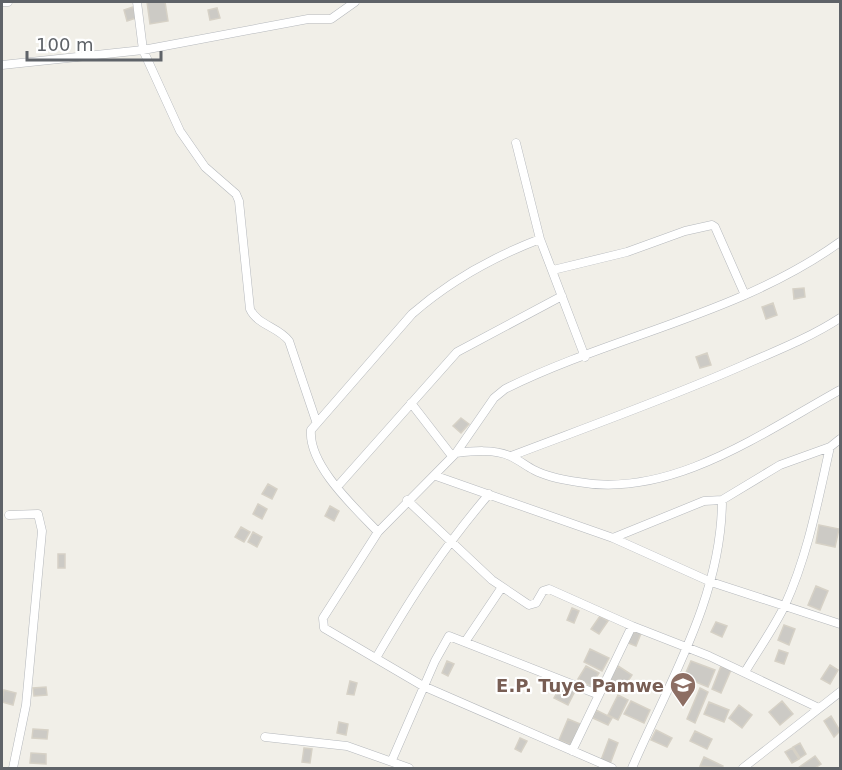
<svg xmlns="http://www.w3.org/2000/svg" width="842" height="770" viewBox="0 0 842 770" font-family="'DejaVu Sans',sans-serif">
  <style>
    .building { fill: #cccac5; stroke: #d6d1c6; stroke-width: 1.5 }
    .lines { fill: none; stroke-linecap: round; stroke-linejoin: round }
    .street-casing { stroke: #b5b8bc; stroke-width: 9 }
    .street { stroke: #fff; stroke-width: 8 }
    .labels { text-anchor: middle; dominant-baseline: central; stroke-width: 4.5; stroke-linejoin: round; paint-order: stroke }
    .education-label { font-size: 18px; font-weight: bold; fill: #785e54; stroke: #fff; text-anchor: end }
  </style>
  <rect width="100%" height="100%" fill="#f1efe8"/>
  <path class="building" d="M147,2H165L168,21L150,24Z
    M133,7L136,18L127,21L124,10Z
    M217,8L220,18L210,20L208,10Z
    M804,288L805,297L794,299L793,289Z
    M773,303L777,315L766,319L762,307Z
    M707,353L711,365L700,368L696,357Z
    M461,418L469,424L461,433L453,426Z
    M268,484L277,489L272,499L262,494Z
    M258,504L267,509L262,519L253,514Z
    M330,506L339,511L334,521L325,516Z
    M819,525L839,529L835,547L816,543Z
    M241,527L250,532L244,542L235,537Z
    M253,532L262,537L257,547L248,542Z
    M58,554H65V568H58Z
    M816,586L828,591L820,610L808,605Z
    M572,608L579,611L574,623L567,620Z
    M600,616L608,621L599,634L591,629Z
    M716,622L727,626L722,637L711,632Z
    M784,625L795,629L789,645L778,640Z
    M633,627L642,631L636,646L626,642Z
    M590,649L609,658L602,671L584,662Z
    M779,650L788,653L784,664L775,661Z
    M447,661L454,664L448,676L442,673Z
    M691,661L715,670L708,687L684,677Z
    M830,665L838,670L830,684L821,679Z
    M586,666L599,673L591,686L578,679Z
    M618,666L632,675L623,689L609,680Z
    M721,666L731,670L721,693L712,689Z
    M350,681L357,683L354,695L347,694Z
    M562,684L575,691L568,705L554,698Z
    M46,687L47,695L34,696L33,688Z
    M700,688L708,692L695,723L687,719Z
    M4,690L16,693L13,705L2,702Z
    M618,695L628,700L618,720L608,715Z
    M631,701L650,710L644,723L624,714Z
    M782,701L793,714L780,725L769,712Z
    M709,702L729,710L724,722L704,714Z
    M739,705L752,715L742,728L729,718Z
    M596,710L612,718L608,725L593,718Z
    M831,716L840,731L834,737L824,721Z
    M568,719L580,724L571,745L559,740Z
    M339,722L348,724L346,735L337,733Z
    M33,729L48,730L47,739L32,738Z
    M656,730L672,738L667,747L651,740Z
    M695,731L712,739L707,749L690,741Z
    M520,738L527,741L521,752L515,749Z
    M609,739L618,743L610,764L601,760Z
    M800,743L806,754L800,758L793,747Z
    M304,748L312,749L310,763L302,762Z
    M792,748L799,759L792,763L785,752Z
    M31,753L46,754V764L30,763Z
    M815,756L821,764L815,768H798Z
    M704,757L723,766L722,768L700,766Z"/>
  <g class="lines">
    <g class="street-casing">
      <path id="street" d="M2,2H8
        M137,2L143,50L180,131L205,167L236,194L239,201L250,309C257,325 279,327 289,341L316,421
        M2,65L143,50L308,19H331L355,2
        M516,143L540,239L585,357
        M553,270L627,252L685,231L712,225L715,227L745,295
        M411,403L452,456
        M456,453C473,451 494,449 510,456C519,460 526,466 534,470C547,477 564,480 578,482C671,499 762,433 840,390
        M511,456C590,426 669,398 746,364C778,350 811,337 840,318
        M436,476L613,538L711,582L840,624
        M337,487L457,352L562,296
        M407,500L492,580L529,605L536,603L543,591L549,589L632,626
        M9,515L38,514L42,531L26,705L13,768
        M378,532C355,508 308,465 311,430L412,314C451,280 493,257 540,239
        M613,538L704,501L722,500L780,465L830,447L840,439
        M465,642L502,587
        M376,658C412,596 443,548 489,494
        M745,672C758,650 774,628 785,605C808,555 818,500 830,447
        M265,737L347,746L409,768
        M572,751L632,626L709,656L819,708
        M392,760L435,661L449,636L597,694
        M612,768L423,686L324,628L323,618L378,532L456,453L494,398L505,389C614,335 740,314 840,242
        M632,768C669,682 722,596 722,500
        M743,768L840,692"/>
    </g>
    <use href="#street" class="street"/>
  </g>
  <defs>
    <g id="school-pin" transform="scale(1.35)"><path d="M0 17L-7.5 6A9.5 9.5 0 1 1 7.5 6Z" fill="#8d6e63" stroke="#fff"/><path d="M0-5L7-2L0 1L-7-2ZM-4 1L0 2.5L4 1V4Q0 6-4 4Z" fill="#fff"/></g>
  </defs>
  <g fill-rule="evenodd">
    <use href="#school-pin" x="683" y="685"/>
  </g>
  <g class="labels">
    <g class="education-label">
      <text x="664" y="685">E.P. Tuye Pamwe</text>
    </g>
  </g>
  <rect width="842" height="770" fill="none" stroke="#5f6368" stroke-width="6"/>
  <path d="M27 51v9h134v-9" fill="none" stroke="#5f6368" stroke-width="3"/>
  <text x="36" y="51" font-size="18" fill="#5f6368" stroke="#ffffff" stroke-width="4.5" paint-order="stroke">100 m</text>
</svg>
